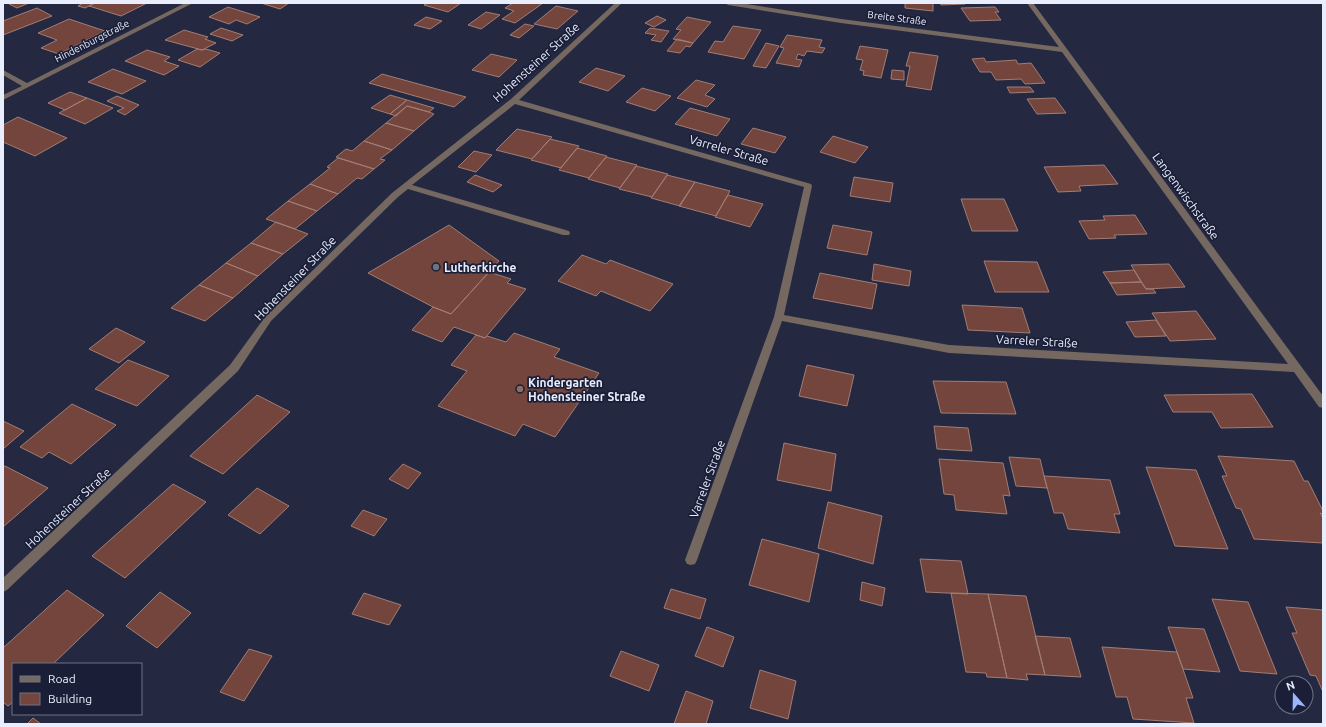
<svg xmlns="http://www.w3.org/2000/svg" width="1326" height="727" viewBox="0 0 1326 727" font-family="Ubuntu,sans-serif">
  <style>
    .building { fill: #73453c; stroke: #a17d76 }
    .lines { fill: none; stroke-linecap: round; stroke-linejoin: round }
    .minor { fill: #756860; fill-rule: evenodd }
    .worship-dot { fill: #6b7280; stroke: #1a1f37; stroke-width: 1.5 }
    .education-dot { fill: #8d6e63; stroke: #1a1f37; stroke-width: 1.5 }
    .labels { text-anchor: middle; dominant-baseline: central; stroke-width: 3.5; stroke-linejoin: round; paint-order: stroke }
    .far-street-label { font-size: 10px; fill: #e9eefe; stroke: #1a1f37 }
    .street-label { font-size: 12px; fill: #e9eefe; stroke: #1a1f37 }
    .poi-label { font-size: 12px; font-weight: bold; fill: #e9eefe; stroke: #1a1f37; text-anchor: start }
  </style>
  <rect width="100%" height="100%" fill="#242941"/>
  <path class="building" d="M13,3H29L17,8L9,4Z
    M83,3H95L85,8L78,6Z
    M95,3H147L121,16L89,6Z
    M261,3H289L280,9Z
    M428,3H461L448,12L424,5Z
    M513,3H543L515,23L502,19L514,11L505,8Z
    M905,3H933V11L905,8Z
    M940,3H964L965,4L941,5Z
    M556,6L578,11L557,29L534,24Z
    M228,7L260,17L247,24L236,20L229,24L209,17Z
    M995,7L999,12H995L1001,20L970,21L961,8Z
    M37,8L52,16L3,35V21Z
    M486,12L500,15L481,29L468,25Z
    M657,16L666,20L654,27L645,23Z
    M426,17L442,21L430,29L414,25Z
    M687,17L711,22L693,43L673,39L681,30L676,29Z
    M69,19L105,31L59,54L41,48L57,40L38,33Z
    M525,24L534,26L519,38L510,35Z
    M733,26L761,30L744,59L708,52L715,41L723,42Z
    M221,28L243,35L232,41L210,34Z
    M650,28L669,31L661,42L651,40L656,35L645,33Z
    M184,30L208,37L205,39L216,43L202,50L165,40Z
    M787,35L822,40L819,47L825,48L822,53L807,51L804,56L798,54L796,59L802,60L799,67L776,63L784,48L780,47Z
    M677,39L693,43L690,47L686,46L680,53L667,51Z
    M766,43L779,46L766,68L753,66Z
    M860,46L888,50L881,78L863,75L864,71L860,70L863,60L856,59Z
    M197,49L202,50L206,49L220,53L200,67L178,60Z
    M147,50L170,57L164,61L179,66L164,75L125,61Z
    M910,52L938,56L931,90L906,86L910,66H906Z
    M491,54L517,60L499,77L472,70Z
    M984,58L986,62L1016,60L1018,64L1031,63L1045,83L1025,84L1021,79L996,80L991,72H980L972,59Z
    M596,68L625,76L608,91L579,82Z
    M113,69L146,81L122,94L88,82Z
    M892,70L904,71V80L891,79Z
    M382,74L466,97L454,107L369,83Z
    M696,80L715,85L705,95L715,99L707,107L677,98Z
    M1007,87H1030L1034,92L1010,93Z
    M642,88L671,96L655,111L626,102Z
    M70,92L87,98L65,110L48,103Z
    M390,95L407,100L390,114L371,108Z
    M117,96L139,105L125,115L117,111L124,108L107,101Z
    M87,98L113,108L85,124L59,113Z
    M1055,98L1066,113L1037,114L1027,99Z
    M407,100L434,108L429,112L407,106L396,116L390,114Z
    M407,106L429,112L434,114L414,131L386,123Z
    M690,108L730,119L717,136L675,124Z
    M18,117L67,138L35,156L3,142V125Z
    M386,123L414,131L392,150L364,141Z
    M753,128L786,137L775,153L741,144Z
    M517,129L552,137L532,159L496,150Z
    M833,136L868,147L855,163L820,152Z
    M550,139L579,146L561,168L531,160Z
    M364,141L392,150L380,159L385,160L374,169L336,157L346,149L352,151Z
    M577,148L607,156L589,178L559,170Z
    M474,151L492,155L476,172L458,167Z
    M606,157L637,165L620,188L588,179Z
    M338,158L374,169L362,179L357,178L338,194L310,184L330,168L327,167Z
    M1104,165L1118,184L1079,186L1081,191L1058,192L1044,167Z
    M636,166L668,174L652,197L619,189Z
    M475,175L502,185L493,192L467,182Z
    M667,175L695,182L680,206L651,198Z
    M854,177L893,183L890,202L850,196Z
    M695,182L730,191L716,216L679,206Z
    M310,184L338,194L317,211L288,201Z
    M728,195L763,204L750,227L715,217Z
    M961,199H1004L1018,231H972Z
    M288,201L317,211L295,229L266,219Z
    M1135,215L1147,234L1114,235L1116,238L1089,239L1079,221L1105,220L1103,216Z
    M276,222L295,229L308,234L283,254L251,243Z
    M449,225L499,261L451,314L433,307L368,273Z
    M833,225L872,232L867,255L827,248Z
    M251,243L283,254L258,276L226,263Z
    M582,255L606,264L610,260L673,284L650,311L601,291L596,296L558,281Z
    M984,261L1037,262L1049,292H995Z
    M226,263L258,276L233,298L199,285Z
    M874,264L911,271L909,286L872,280Z
    M1169,264L1185,287L1146,289L1131,265Z
    M1134,270L1141,282L1110,283L1103,272Z
    M489,272L511,279L507,283L526,289L485,338L454,327L442,342L412,330L433,307L451,314Z
    M820,273L877,284L872,309L813,298Z
    M1141,282L1146,289H1153L1156,293L1117,295L1110,283Z
    M199,285L233,298L205,321L171,308Z
    M962,305L1022,308L1030,333L968,330Z
    M1196,311L1216,339L1170,341L1152,313Z
    M1156,320L1166,336L1135,337L1126,322Z
    M116,328L145,342L119,363L89,349Z
    M514,333L560,349L554,357L599,373L555,437L523,424L515,436L438,406L467,371L451,365L476,335L485,338L487,336L506,342Z
    M128,360L169,376L137,406L95,389Z
    M807,365L854,375L847,406L799,396Z
    M933,381L1006,382L1016,414L941,413Z
    M1252,394L1273,427L1221,428L1212,412H1173L1164,395Z
    M257,395L290,412L223,474L190,456Z
    M72,404L116,425L71,464L49,452L42,458L20,447Z
    M3,421L24,431L3,449Z
    M934,426L968,428L972,451L937,449Z
    M784,443L836,454L831,491L777,480Z
    M1218,456L1294,461L1304,481H1308L1323,511V514L1320,513L1323,518V543L1254,539L1241,509L1236,508L1222,476H1227Z
    M1009,457L1040,459L1047,488L1016,486Z
    M939,459L1003,463L1010,496L1003,495L1007,514L956,510L954,495L944,494Z
    M403,464L421,473L408,489L389,479Z
    M5,466L48,488L3,527V467Z
    M1146,467L1196,470L1228,549L1175,546Z
    M1044,476L1110,480L1120,514H1114L1120,533L1068,529L1063,513H1054Z
    M173,484L206,502L125,578L92,556Z
    M257,488L289,506L260,534L228,515Z
    M828,502L882,516L873,564L818,548Z
    M363,510L387,519L374,536L351,526Z
    M762,539L819,554L809,602L749,585Z
    M920,559L961,561L968,594L926,592Z
    M862,582L885,588L882,606L860,600Z
    M671,589L706,599L700,619L664,608Z
    M67,590L104,615L53,664H13V702L8,706L3,702V648Z
    M160,592L191,613L157,648L126,626Z
    M364,593L401,605L389,625L352,614Z
    M951,593L988,594L1007,678L987,677L986,673L966,672Z
    M988,594L1026,596L1045,675L1026,674L1028,680L1007,678Z
    M1212,599L1248,602L1277,674L1240,671Z
    M1286,607L1323,610V692L1316,676L1310,675L1292,633H1297Z
    M707,627L734,637L723,667L695,656Z
    M1168,627L1204,629L1220,672L1183,669Z
    M1035,636L1070,638L1081,677L1045,675Z
    M1102,647L1177,652L1193,698H1186L1194,723L1133,719L1127,697H1116Z
    M249,649L272,656L244,701L220,692Z
    M621,651L659,665L649,691L610,676Z
    M760,670L796,681L788,719L750,708Z
    M686,691L713,701L706,724H674Z
    M33,718L41,724H27Z"/>
  <g class="lines">
    <path class="minor" d="M185,3H193L3,100V95L22,86L3,75V70L27,83Z
      M615,3H622L519,100L811,184L812,186L784,315L949,345L1288,364L1062,52L841,23L728,5L725,3H740L841,19L1059,47L1027,3H1033L1323,396V408L1319,407L1294,372L949,353L782,321L697,560L695,564L691,565L687,564L685,560L774,317L804,187L515,104L412,185L569,231L570,233L569,235H563L408,189L398,197L271,321L238,371L7,590L3,592V578L230,365L265,317L392,193L511,99Z"/>
  </g>
  <circle class="worship-dot" cx="436" cy="267" r="4"/>
  <circle class="education-dot" cx="520" cy="389" r="4"/>
  <g class="labels">
    <g class="far-street-label">
      <text transform="translate(897 18) rotate(7)">Breite Straße</text>
      <text transform="translate(92 41) rotate(-27)">Hindenburgstraße</text>
    </g>
    <g class="street-label">
      <text transform="translate(536 62) rotate(-42)">Hohensteiner Straße</text>
      <text transform="translate(729 150) rotate(16)">Varreler Straße</text>
      <text transform="translate(1186 196) rotate(54)">Langenwischstraße</text>
      <text transform="translate(295 278) rotate(-46)">Hohensteiner Straße</text>
      <text transform="translate(1037 341) rotate(3)">Varreler Straße</text>
      <text transform="translate(707 479) rotate(-70)">Varreler Straße</text>
      <text transform="translate(68 508) rotate(-43)">Hohensteiner Straße</text>
    </g>
    <g class="poi-label">
      <text x="444" y="267">Lutherkirche</text>
      <text x="528" y="382">Kindergarten<tspan x="528" dy="14">Hohensteiner Straße</tspan></text>
    </g>
  </g>
  <rect width="1326" height="727" fill="none" stroke="#e9eefe" stroke-width="8"/>
  <rect x="12" y="663" width="130" height="52" fill="#1a1f37" stroke="#6d7287"/>
  <rect x="20" y="676" width="20" height="6" fill="#756860" stroke="#6d7287"/>
  <text x="48" y="683" font-size="12" fill="#e9eefe">Road</text>
  <rect x="20" y="693" width="20" height="12" fill="#73453c" stroke="#6d7287"/>
  <text x="48" y="703" font-size="12" fill="#e9eefe">Building</text>
  <g transform="translate(1294 695) rotate(340)"><circle r="19" fill="#1a1f37" stroke="#6d7287"/>
  <path d="M0-3L7 15L0 10L-7 15Z" fill="#9cb4fd"/>
  <text y="-6" font-size="11" font-weight="bold" text-anchor="middle" fill="#e9eefe">N</text>
  </g>
</svg>
